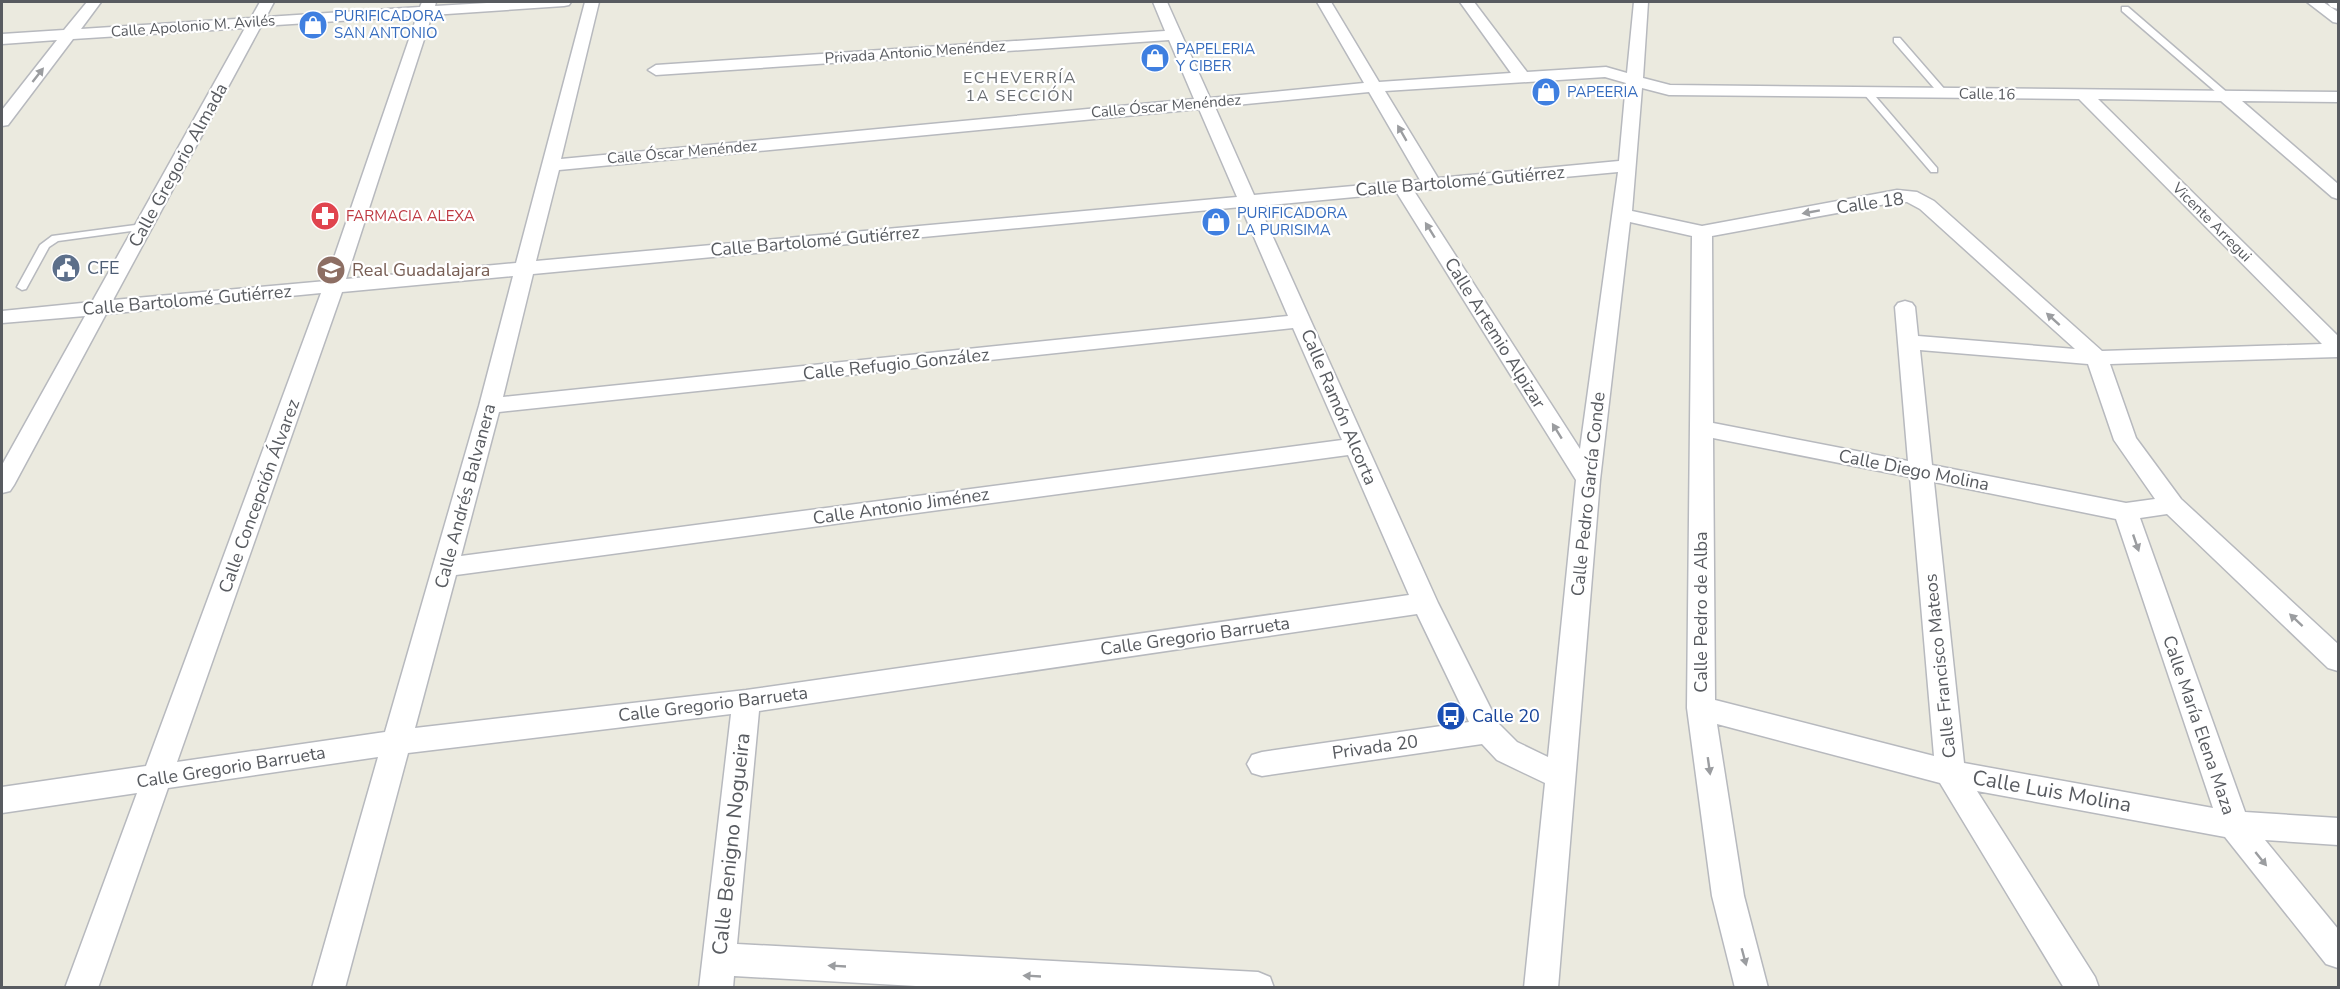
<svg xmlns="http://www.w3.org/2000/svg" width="2340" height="989" viewBox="0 0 2340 989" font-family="'Nunito Sans',sans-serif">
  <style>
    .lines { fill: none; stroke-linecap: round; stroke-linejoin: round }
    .lane-casing { stroke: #b7b9be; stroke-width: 3 }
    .street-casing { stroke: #b7b9be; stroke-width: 3 }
    .secondary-casing { stroke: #b8bac1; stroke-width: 3 }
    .lane { fill: #fff; fill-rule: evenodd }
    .street { fill: #fff; fill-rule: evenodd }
    .secondary { fill: #fff; fill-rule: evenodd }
    .oneway { fill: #9b9da0 }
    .labels { text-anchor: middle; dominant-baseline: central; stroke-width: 4.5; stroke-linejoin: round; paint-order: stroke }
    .far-shop-label { font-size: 15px; fill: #366cbe; stroke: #fff; text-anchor: start }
    .far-street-label { font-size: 15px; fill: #585b60; stroke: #fff }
    .far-health-label { font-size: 15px; fill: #be3a42; stroke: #fff; text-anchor: start }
    .far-neighbourhood-label { font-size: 16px; letter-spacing: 1.5px; fill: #696d72; stroke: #fff }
    .street-label { font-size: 18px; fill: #585b60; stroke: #fff }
    .service-label { font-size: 18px; fill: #4e5e75; stroke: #fff; text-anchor: start }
    .education-label { font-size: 18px; fill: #785e54; stroke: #fff; text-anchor: start }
    .transit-label { font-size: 18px; fill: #164399; stroke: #fff; text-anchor: start }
    .near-street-label { font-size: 21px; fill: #585b60; stroke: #fff }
  </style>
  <rect width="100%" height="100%" fill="#ebeadf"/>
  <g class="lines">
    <g class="lane-casing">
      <path id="lane" d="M2122,7H2128L2230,95V99H2224L2122,11Z
        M1894,38H1900L1947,92V96H1941L1894,42Z
        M1864,90H1870L1937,168V172H1931L1864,94Z
        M143,224L148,227L146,229L58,241L49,247L26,289L22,290L17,287L40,245L52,236Z"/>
    </g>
    <g class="street-casing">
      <path id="street" d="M87,2H101L81,29L251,18L260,2H274L266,17L420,7L422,2H436L435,6L504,2H571L569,5L564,6L432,15L346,279L516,263L585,2H599L561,159L1194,99L1169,40L656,75L648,70L656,65L1165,31L1153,2H1167L1210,98L1364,83L1317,2H1331L1379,82L1511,73L1460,2H1474L1527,72L1606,67L1627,73L1634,2H1648L1643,78L1670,85L2338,92V102L2242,101L2338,184V199L2332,197L2221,101L2098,99L2338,336V357L2110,364L2136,438L2181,499L2338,644V671L2328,668L2167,514L2140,518L2245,812L2338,818V845L2265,840L2338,929V968L2326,964L2225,837L1977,791L2095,977L2099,988H2064L1940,783L1717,724L1744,896L1768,988H1735L1712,896L1687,708L1692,236L1630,222L1600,480L1558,988H1524L1545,783L1497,760L1482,744L1262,776L1252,773L1247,764L1252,755L1262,752L1469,722L1417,614L759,711L737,944L1258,972L1270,977L1274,988H952L734,976L733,988H699L731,714L408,753L345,988H312L378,757L168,788L98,988H65L137,793L2,813V787L146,766L321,293L106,314L14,485L10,491L2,493V465L85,316L2,323V311L92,302L245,28L73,39L8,125L2,126V110L57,40L2,44V34L64,30ZM417,16L326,281L113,300L261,26ZM1605,77L1626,83L1619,161L1438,178L1385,91ZM1642,88L1669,95L2079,99L2322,344L2102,351L1934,201L1917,192L1897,190L1702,226L1632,211ZM1369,92L1420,180L1254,195L1215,107ZM1199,109L1237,197L536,261L559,170ZM1618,172L1580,449L1414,191ZM1397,193L1576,480L1548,757L1517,742L1498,723L1438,603L1259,206ZM1897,202H1907L1920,209L2075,349L1918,336L1915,307L1912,303L1905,301L1898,303L1895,307L1908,461L1713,423L1712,236ZM1241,207L1288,316L503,397L533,274ZM513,276L479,406L385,732L177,762L342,292ZM1293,328L1342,440L461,556L499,412ZM1920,350L2088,364L2114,440L2155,499L2126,503L1932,465ZM1713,438L1910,477L1934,756L1715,700ZM1348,455L1409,595L746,690L415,728L456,575ZM1934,482L2116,519L2213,808L1964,763Z
        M2307,2H2323L2338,12V23L2333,22Z"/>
    </g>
    <g class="secondary-casing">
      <path id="secondary" d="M2327,2H2338V9L2331,7Z"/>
    </g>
    <use href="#lane" class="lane"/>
    <use href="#street" class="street"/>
    <use href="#secondary" class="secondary"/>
  </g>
  <defs><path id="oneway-solid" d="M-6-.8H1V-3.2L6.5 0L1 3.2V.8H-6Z" transform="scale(1.5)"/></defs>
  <g class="oneway">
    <use href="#oneway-solid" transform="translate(38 75) rotate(-52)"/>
    <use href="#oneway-solid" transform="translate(1402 133) rotate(-120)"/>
    <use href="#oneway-solid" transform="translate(1811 212) rotate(170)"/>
    <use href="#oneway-solid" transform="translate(1430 230) rotate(-122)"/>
    <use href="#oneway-solid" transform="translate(2053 319) rotate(-138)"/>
    <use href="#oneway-solid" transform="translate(1557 431) rotate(-122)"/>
    <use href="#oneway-solid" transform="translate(2136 543) rotate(71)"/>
    <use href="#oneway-solid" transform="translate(2296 620) rotate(-137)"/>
    <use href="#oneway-solid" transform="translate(1709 766) rotate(82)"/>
    <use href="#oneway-solid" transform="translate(2261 859) rotate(51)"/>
    <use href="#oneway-solid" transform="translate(1744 957) rotate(75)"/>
    <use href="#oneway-solid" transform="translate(837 966) rotate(-177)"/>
    <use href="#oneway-solid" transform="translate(1032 976) rotate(-177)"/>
  </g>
  <defs>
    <g id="shop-disc" transform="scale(1.5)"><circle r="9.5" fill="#3f7fe0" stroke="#fff"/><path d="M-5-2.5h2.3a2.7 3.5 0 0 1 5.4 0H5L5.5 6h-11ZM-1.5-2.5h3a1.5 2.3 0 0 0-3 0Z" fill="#fff"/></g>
    <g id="pharmacy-disc" transform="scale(1.5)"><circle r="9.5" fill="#e0444e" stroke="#fff"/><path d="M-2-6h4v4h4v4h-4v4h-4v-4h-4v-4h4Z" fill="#fff"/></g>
    <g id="civic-disc" transform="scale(1.5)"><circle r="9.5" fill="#5c6f8a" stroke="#fff"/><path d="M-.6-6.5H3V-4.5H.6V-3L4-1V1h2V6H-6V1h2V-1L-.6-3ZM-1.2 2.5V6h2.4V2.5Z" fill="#fff"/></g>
    <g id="school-disc" transform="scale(1.5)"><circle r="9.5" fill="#8d6e63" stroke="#fff"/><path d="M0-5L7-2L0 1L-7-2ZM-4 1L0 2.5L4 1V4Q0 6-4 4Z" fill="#fff"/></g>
    <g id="bus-disc" transform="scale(1.5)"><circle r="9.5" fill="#1a4fb4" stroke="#fff"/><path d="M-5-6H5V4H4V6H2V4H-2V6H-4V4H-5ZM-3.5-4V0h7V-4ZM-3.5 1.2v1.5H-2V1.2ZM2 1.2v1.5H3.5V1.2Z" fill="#fff"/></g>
  </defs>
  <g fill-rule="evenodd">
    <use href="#shop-disc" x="313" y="25"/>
    <use href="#shop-disc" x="1155" y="58"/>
    <use href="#shop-disc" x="1546" y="92"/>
    <use href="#pharmacy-disc" x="325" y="216"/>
    <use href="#shop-disc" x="1216" y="222"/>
    <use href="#civic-disc" x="66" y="268"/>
    <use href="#school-disc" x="331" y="270"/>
    <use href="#bus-disc" x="1451" y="716"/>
  </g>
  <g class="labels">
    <g class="far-shop-label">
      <text x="334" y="16">PURIFICADORA<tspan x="334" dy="17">SAN ANTONIO</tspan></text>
      <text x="1176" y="49">PAPELERIA<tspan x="1176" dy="17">Y CIBER</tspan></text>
      <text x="1567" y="92">PAPEERIA</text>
      <text x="1237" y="213">PURIFICADORA<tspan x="1237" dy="17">LA PURISIMA</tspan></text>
    </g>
    <g class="far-street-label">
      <text transform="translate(193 26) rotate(-4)">Calle Apolonio M. Avilés</text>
      <text transform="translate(915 52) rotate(-4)">Privada Antonio Menéndez</text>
      <text transform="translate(1987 94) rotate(1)">Calle 16</text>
      <text transform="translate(1166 106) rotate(-5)">Calle Óscar Menéndez</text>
      <text transform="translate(682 152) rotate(-5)">Calle Óscar Menéndez</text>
      <text transform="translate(2212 222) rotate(45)">Vicente Arregui</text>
    </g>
    <g class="far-health-label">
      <text x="346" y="216">FARMACIA ALEXA</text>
    </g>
    <g class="far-neighbourhood-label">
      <text x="1020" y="78">ECHEVERRÍA<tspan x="1020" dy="18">1A SECCIÓN</tspan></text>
    </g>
    <g class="street-label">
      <text transform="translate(178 165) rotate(-61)">Calle Gregorio Almada</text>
      <text transform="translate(1460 181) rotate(-5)">Calle Bartolomé Gutiérrez</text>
      <text transform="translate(1870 203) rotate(-8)">Calle 18</text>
      <text transform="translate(815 241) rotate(-5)">Calle Bartolomé Gutiérrez</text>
      <text transform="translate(187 300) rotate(-5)">Calle Bartolomé Gutiérrez</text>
      <text transform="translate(1495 333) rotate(58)">Calle Artemio Alpizar</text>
      <text transform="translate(896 364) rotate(-6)">Calle Refugio González</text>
      <text transform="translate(1339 407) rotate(67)">Calle Ramón Alcorta</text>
      <text transform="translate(1914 470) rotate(11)">Calle Diego Molina</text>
      <text transform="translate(1588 494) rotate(-84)">Calle Pedro García Conde</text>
      <text transform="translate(259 496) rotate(-70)">Calle Concepción Álvarez</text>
      <text transform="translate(465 496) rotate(-75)">Calle Andrés Balvanera</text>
      <text transform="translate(901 506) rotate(-8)">Calle Antonio Jiménez</text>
      <text transform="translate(1701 612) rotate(-90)">Calle Pedro de Alba</text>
      <text transform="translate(1195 636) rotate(-8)">Calle Gregorio Barrueta</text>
      <text transform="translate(1940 666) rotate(-96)">Calle Francisco Mateos</text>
      <text transform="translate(713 704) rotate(-7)">Calle Gregorio Barrueta</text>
      <text transform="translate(2199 725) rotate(71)">Calle María Elena Maza</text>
      <text transform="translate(1375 747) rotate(-8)">Privada 20</text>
      <text transform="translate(231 767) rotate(-9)">Calle Gregorio Barrueta</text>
    </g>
    <g class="service-label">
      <text x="87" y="268">CFE</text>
    </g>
    <g class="education-label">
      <text x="352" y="270">Real Guadalajara</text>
    </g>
    <g class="transit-label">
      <text x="1472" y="716">Calle 20</text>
    </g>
    <g class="near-street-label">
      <text transform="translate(2052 791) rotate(10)">Calle Luis Molina</text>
      <text transform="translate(731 844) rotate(-84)">Calle Benigno Nogueira</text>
    </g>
  </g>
  <rect width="2340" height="989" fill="none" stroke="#585b60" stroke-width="6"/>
</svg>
